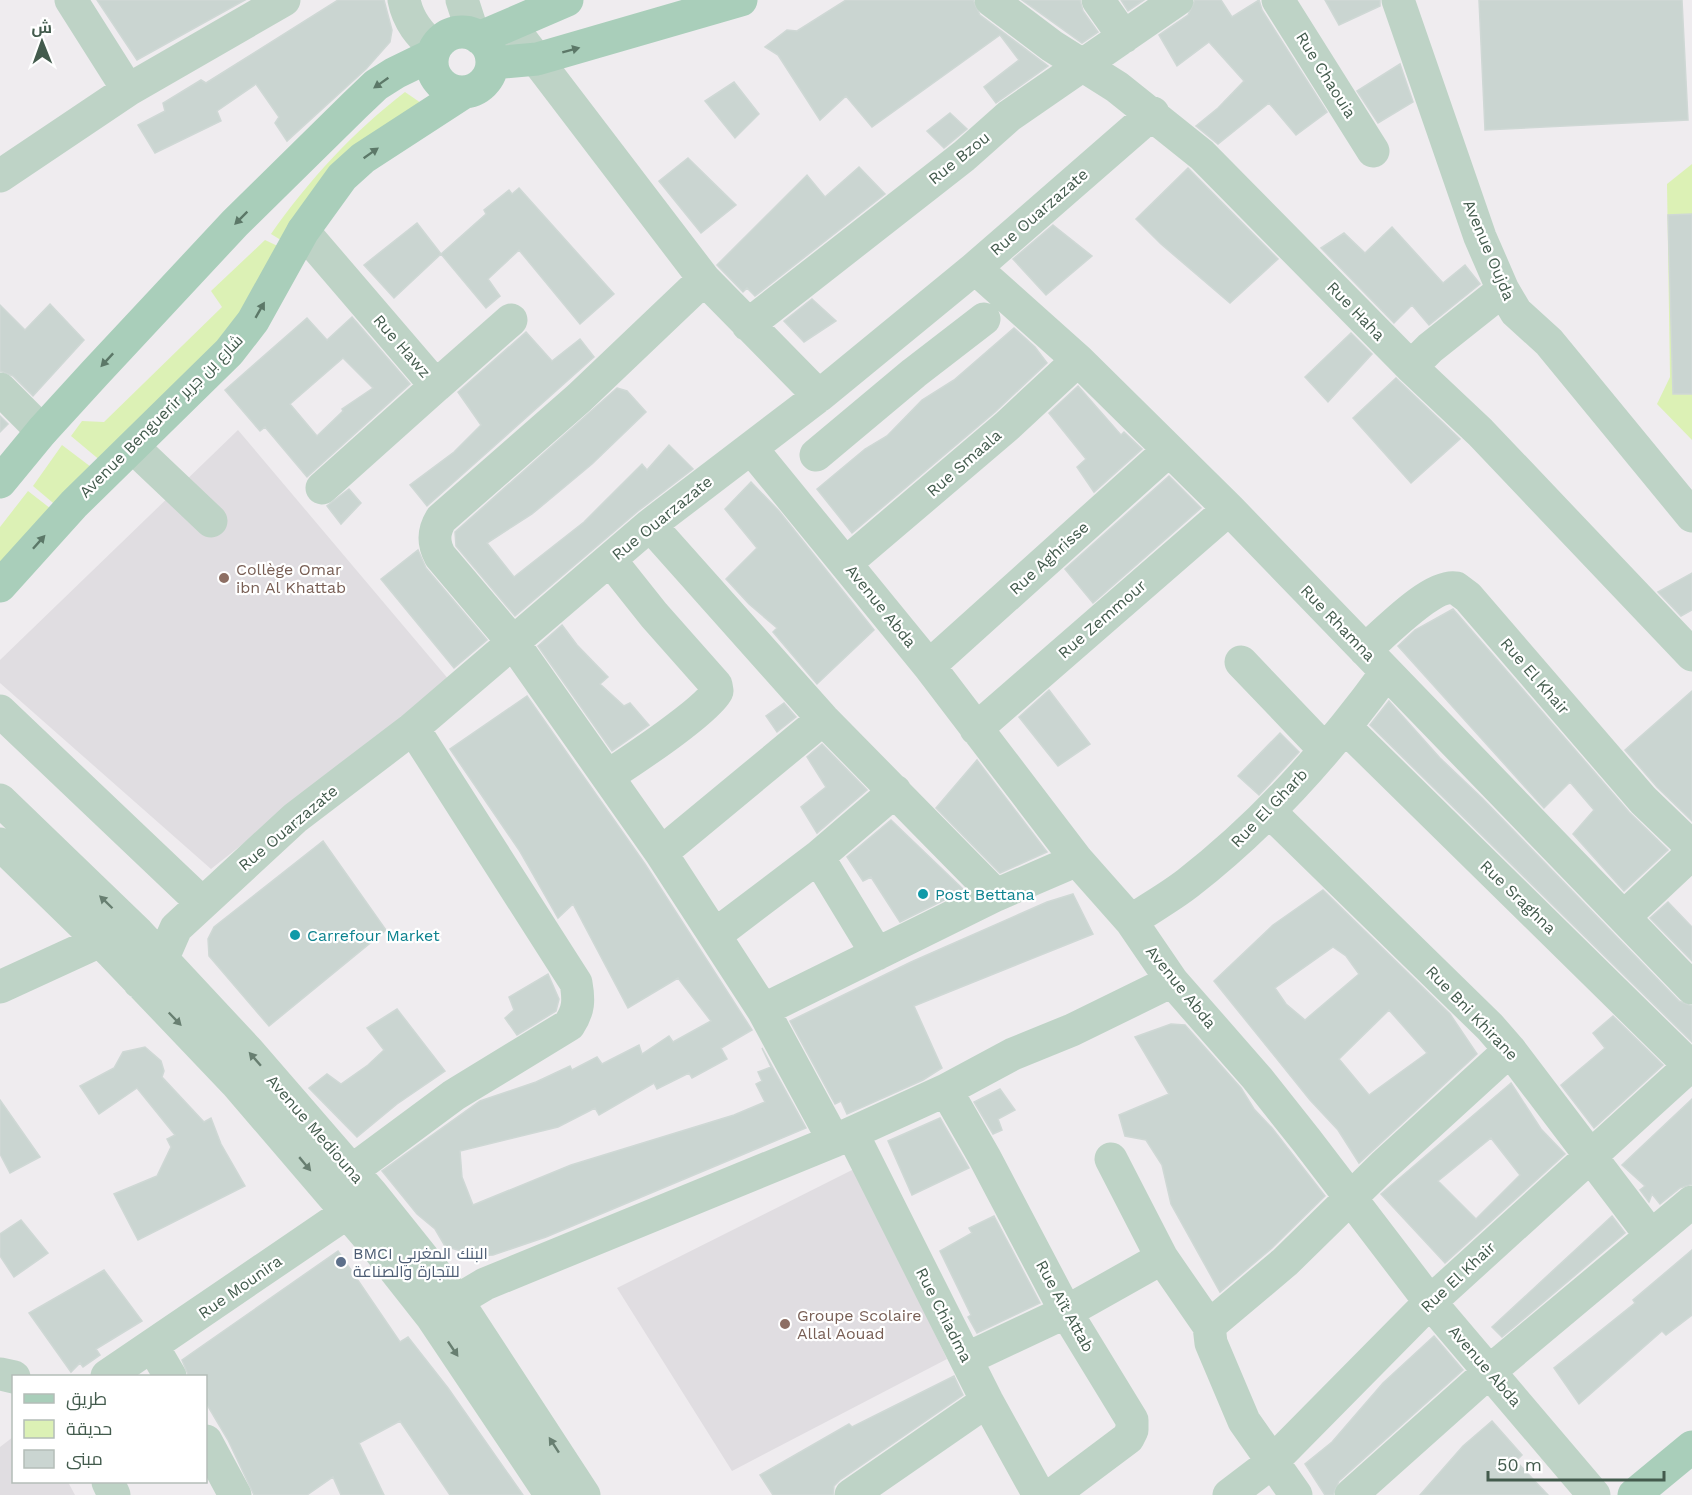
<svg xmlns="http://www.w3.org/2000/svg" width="1692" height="1495" viewBox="0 0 1692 1495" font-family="'Work Sans',Cairo,sans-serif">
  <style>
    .education { fill: #e0dde1 }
    .green { fill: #dcf1b5 }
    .building { fill: #cad5d1; stroke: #cfd8d5; stroke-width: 1.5; fill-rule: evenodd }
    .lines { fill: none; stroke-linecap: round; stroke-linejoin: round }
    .minor { stroke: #bed3c6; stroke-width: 33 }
    .major { stroke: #a9ceba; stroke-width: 33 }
    .oneway { fill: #5c7868 }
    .oneway2 { fill: #687f71 }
    .education-dot { fill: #8d6e63; stroke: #fff; stroke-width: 2 }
    .culture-dot { fill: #0f9aa8; stroke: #fff; stroke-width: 2 }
    .service-dot { fill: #5c6f8a; stroke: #fff; stroke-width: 2 }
    .labels { text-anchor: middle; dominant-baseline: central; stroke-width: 4.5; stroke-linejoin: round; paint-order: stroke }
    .street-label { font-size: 16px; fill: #435b4d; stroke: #fff }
    .education-label { font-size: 16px; fill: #785e54; stroke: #fff; text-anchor: start }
    .culture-label { font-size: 16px; fill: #0d838f; stroke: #fff; text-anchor: start }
    .service-label { font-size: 16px; fill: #4e5e75; stroke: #fff; text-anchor: start }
  </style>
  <rect width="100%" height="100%" fill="#efecef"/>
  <path class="education" d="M238,430L450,681L211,869L0,683V660Z
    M856,1168L947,1359L732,1471L617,1288Z
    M13,1437L14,1482H68L75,1495H0V1447Z"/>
  <path class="green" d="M405,92L421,103L289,245L271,234C308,181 354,131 405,92Z
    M1692,164V440L1657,404L1670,377L1667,184Z
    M265,240L286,250L247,320L102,462L71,436L82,421L104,422L222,307L211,291Z
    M62,445L95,470L59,508L33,486Z
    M28,491L55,512L0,568V527Z"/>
  <path class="building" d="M97,0H245L137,60Z
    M338,0H384L392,30L390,42L366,69L287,141L275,123L279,117L256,84L217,111L221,121L155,153L138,125L165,111L163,103L201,80L206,83Z
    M846,0H973L980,15L1048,66L996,103L984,87L1019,60L1000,35L872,127L846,96L820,120L778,55L765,47L787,30L797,31Z
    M1022,0H1080L1083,11L1098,32L1082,43Z
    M1121,0H1144L1128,11Z
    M1195,0H1221L1232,17L1259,0L1262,10L1327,112L1296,135L1269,103L1218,144L1196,126L1218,108L1244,81L1209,42L1177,66L1159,35L1188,15Z
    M1325,0H1380V6L1339,25Z
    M1479,0H1682L1688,120L1485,130Z
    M1400,64L1413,102L1378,123L1357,91Z
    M734,82L759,114L735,138L705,101Z
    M950,113L967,129L944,148L927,131Z
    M688,158L736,205L701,233L659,181Z
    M859,167L885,194L755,296L747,288L743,292L717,265L807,175L825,197Z
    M1188,168L1278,259L1230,303L1161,244L1136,219Z
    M519,188L614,294L580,324L519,250L488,279L500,296L486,308L441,254L486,214L484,210L509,190L512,194Z
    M1692,214V394H1673L1668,215Z
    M417,223L441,254L394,298L364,265Z
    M1053,225L1092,256L1046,295L1013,259Z
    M1392,227L1443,283L1465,265L1480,284L1429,325L1412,305L1394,323L1321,248L1344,233L1365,253Z
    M812,299L836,321L804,342L784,321Z
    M50,304L84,340L33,396L13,376L0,371V305L25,330Z
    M352,317L410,384L307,477L265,427L260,431L225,390L307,318L327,340ZM343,358L373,388L342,409L343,411L317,436L290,404Z
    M1014,328L1035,347L1047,363L995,412L852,533L817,489L865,449L887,436L922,400L954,380Z
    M526,332L552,361L580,339L594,357L427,506L410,485L454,452L481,425L458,392Z
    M1351,333L1372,354L1328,402L1305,377Z
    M1396,378L1460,439L1411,483L1353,418Z
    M1078,386L1121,435L1124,432L1142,449L1094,492L1077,467L1086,459L1049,413Z
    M617,388L627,391L646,412L592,464L532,514L487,543L514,577L584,522L642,464L647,470L669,445L693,469L638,511L515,616L456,546L455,532Z
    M0,416L8,424L0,432Z
    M1169,476L1201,508L1093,603L1065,569Z
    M751,482L779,511L874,630L817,684L773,632L777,628L749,604L726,579L757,548L725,509Z
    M349,489L361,503L341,524L327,506Z
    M418,550L426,568L487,640L454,668L381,579Z
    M1692,573V610L1681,616L1658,592Z
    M1453,609L1629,812L1668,850L1624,891L1573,834L1594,810L1570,782L1544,808L1398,646L1415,630Z
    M562,625L577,645L608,677L600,684L624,706L630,703L649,725L612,751L538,646Z
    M1049,690L1090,744L1058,766L1019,717Z
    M1692,691V821L1657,787L1625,750Z
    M527,696L645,864L752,1030L721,1048L727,1059L692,1078L689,1073L657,1089L654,1083L599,1115L595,1108L558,1127L460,1151L462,1177L473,1205L571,1165L734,1115L765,1102L756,1084L762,1081L758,1072L771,1067L762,1048L806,1128L546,1237L493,1255L477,1256L445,1246L435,1229L417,1214L382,1171L480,1101L536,1082L570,1066L572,1070L597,1057L602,1064L639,1045L642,1054L669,1036L673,1042L711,1021L678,978L628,1008L573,904L558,918L519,850L450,749Z
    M1389,701L1440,758L1482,798L1679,1001L1692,1006V1042L1370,725Z
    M784,703L796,717L777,732L766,716Z
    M1280,733L1299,752L1259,795L1238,776Z
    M822,744L867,790L817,833L801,807L826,787L807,757Z
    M977,760L1047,852L1000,873L936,808Z
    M891,820L964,890L900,922L871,877L863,881L847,857Z
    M323,841L386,930L269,1026L209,956L208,939L214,927Z
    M1323,890L1450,1014L1477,1054L1359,1163L1338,1130L1310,1100L1214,981L1273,925ZM1333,947L1346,956L1359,974L1305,1020L1286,1004L1275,988ZM1389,1010L1427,1053L1369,1095L1339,1059Z
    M1073,894L1093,934L914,1006L942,1068L923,1080L847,1114L841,1101L835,1104L790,1021L911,962L1047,902Z
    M1668,902L1692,927V961L1650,918Z
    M548,974L559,999L556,1011L517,1035L505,1018L514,1010L509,997Z
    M397,1009L445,1071L397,1104L357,1137L309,1088L327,1074L341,1084L368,1065L384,1050L367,1028Z
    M1613,1016L1663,1065L1594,1128L1561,1085L1605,1048L1593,1033Z
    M1171,1024L1185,1025L1241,1088L1254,1109L1272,1128L1325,1196L1272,1248L1220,1292L1171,1204L1162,1165L1146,1140L1125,1136L1119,1115L1169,1094L1135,1037Z
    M145,1047L161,1061L164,1071L162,1077L204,1122L211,1118L221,1144L245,1186L138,1240L114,1194L157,1176L171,1147L167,1139L175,1135L137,1088L99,1114L80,1086L114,1068L123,1052Z
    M1511,1083L1541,1129L1565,1154L1445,1263L1381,1194ZM1491,1138L1520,1175L1476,1219L1438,1181Z
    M1000,1089L1015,1110L998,1119L1002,1130L993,1134L974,1102Z
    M1692,1099V1184L1680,1188L1660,1204L1652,1194L1649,1202L1640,1190L1645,1186L1622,1165Z
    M0,1100L40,1157L10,1173L0,1154Z
    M940,1118L969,1168L912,1195L888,1141Z
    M994,1216L1040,1303L977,1333L968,1317L971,1315L940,1251L972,1233L969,1228Z
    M1612,1216L1625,1233L1502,1337L1492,1327Z
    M21,1220L48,1253L14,1277L0,1256V1234Z
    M1692,1250V1315L1666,1335L1662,1331L1579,1404L1554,1368L1635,1303L1633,1300Z
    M338,1251L400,1342L408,1337L448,1388L523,1495H450L400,1421L359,1443L384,1495H341L333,1477L307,1495H254L228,1440L206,1403V1377H189L182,1360Z
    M104,1270L142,1321L96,1349L100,1355L83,1367L80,1363L71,1372L29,1313Z
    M1434,1336L1463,1370L1339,1481L1333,1495H1325L1305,1464L1332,1442L1383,1383Z
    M954,1376L963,1395L840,1480L834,1486L833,1495H773L760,1475L849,1424L852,1427Z
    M1492,1421L1522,1455L1516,1461L1548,1495H1420L1463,1446Z"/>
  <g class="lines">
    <path class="minor" d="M71,0L128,90
      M404,0C408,21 420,35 435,48
      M462,0L473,34
      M991,0L1052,46L1117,87L1202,155L1411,367L1480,432L1692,655
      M1098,0L1124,37
      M1278,0L1373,151
      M1398,0L1480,237L1503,290L1516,312L1549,342L1692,516
      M511,26L704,279L819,396
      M0,176L128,90L284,0
      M303,231L436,386L511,320
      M975,268L1078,360L1229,509L1692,988
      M704,279L579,398L441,519C433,532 433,543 440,556L512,641L661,853L763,1010L996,895L1077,860
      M748,325L964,156L1009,116L1177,0
      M1411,367L1430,348L1503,290
      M0,389L42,431
      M133,447L211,521
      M751,448L929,666L1077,860L1131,921L1172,981L1257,1078L1307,1141L1430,1302L1594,1495
      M816,455L914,373L984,319
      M322,488L436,386
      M650,525L823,719L996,895
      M846,563L1007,426L1078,360
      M1365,650C1384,634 1432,583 1456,588L1468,597L1643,800L1692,847
      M1241,662L1325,750
      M929,666L1169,450
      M0,711L202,903
      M1346,728L1690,1066
      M976,729L1229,509
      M608,776C631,761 707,711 717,691L716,685L654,615L611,561
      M0,800L138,933L249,1052L372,1194L456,1299L584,1495
      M1269,811L1490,1027L1510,1050L1651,1236
      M0,844L113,954L236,1083L380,1251L432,1317L551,1495
      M661,853L823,719
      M818,857L877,954
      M1624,917L1692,853
      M1131,921C1150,908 1170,897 1188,883C1264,824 1330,750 1386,673
      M715,935L818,857L895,791
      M139,982L162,960L176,928L295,818L413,728L650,525L819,396L975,268L1153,113
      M0,987L98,942
      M763,1010L834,1141
      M946,1090L985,1158L1066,1312L1132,1420V1430L1128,1438L1052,1495
      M852,1133L987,1401L1039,1495
      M1111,1159L1162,1258L1209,1326L1211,1343L1244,1421L1296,1495
      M350,1172L454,1095L569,1025C579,1010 579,1000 576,983L413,728
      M438,1312L485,1284L834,1141L946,1090L1013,1054L1072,1030L1172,981
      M1209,1326L1285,1262L1383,1166L1510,1050
      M153,1347L170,1376
      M966,1359L1066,1312L1162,1258
      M0,1374L14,1377
      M107,1376L364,1201
      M206,1441L235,1495
      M108,1482L114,1495
      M851,1495L987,1401
      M1229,1495L1271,1463L1430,1302L1692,1064
      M1351,1495L1490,1371L1692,1202"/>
    <path class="major" d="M432 62a30 30 0 1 1 60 0a30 30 0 1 1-60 0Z
      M479,38L567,0
      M493,63L537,59L741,0
      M0,482L42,431L95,373L235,223L355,105L376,85L395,73L432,55
      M0,586L74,504L229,352L253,321L303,231L342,177L363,158L463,93
      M1634,1495L1692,1447"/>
  </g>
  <defs><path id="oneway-solid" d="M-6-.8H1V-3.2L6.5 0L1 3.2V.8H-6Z" transform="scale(1.5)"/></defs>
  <g class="oneway">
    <use href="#oneway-solid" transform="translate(571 50) rotate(-15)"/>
    <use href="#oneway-solid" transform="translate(381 83) rotate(145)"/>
    <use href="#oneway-solid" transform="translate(371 153) rotate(-35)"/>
    <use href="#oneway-solid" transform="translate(241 218) rotate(135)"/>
    <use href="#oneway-solid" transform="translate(260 310) rotate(-60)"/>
    <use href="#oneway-solid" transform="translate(107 360) rotate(133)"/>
    <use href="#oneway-solid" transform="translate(39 542) rotate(-48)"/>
  </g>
  <g class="oneway2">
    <use href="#oneway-solid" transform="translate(106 902) rotate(-136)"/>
    <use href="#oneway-solid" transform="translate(175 1019) rotate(46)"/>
    <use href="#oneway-solid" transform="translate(255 1059) rotate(-131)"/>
    <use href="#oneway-solid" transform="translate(305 1164) rotate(50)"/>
    <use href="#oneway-solid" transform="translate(453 1349) rotate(56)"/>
    <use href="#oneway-solid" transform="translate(554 1445) rotate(-123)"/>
  </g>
  <g class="education-dot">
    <circle cx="224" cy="578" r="6"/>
    <circle cx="785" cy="1324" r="6"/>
  </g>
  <g class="culture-dot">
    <circle cx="923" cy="894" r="6"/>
    <circle cx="295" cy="935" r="6"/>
  </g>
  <circle class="service-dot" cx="341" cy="1262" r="6"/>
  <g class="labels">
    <g class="street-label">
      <text transform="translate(1326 75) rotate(58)">Rue Chaouia</text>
      <text transform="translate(959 158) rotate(-39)">Rue Bzou</text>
      <text transform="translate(1039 212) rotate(-41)">Rue Ouarzazate</text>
      <text transform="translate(1489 250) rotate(67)">Avenue Oujda</text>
      <text transform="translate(1356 311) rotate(46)">Rue Haha</text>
      <text transform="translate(402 346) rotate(49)">Rue Hawz</text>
      <text transform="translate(161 416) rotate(-45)">Avenue Benguerir شارع بن جرير</text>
      <text transform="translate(964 463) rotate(-41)">Rue Smaala</text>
      <text transform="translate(662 518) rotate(-39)">Rue Ouarzazate</text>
      <text transform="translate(1049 558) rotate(-42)">Rue Aghrisse</text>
      <text transform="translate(881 606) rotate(51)">Avenue Abda</text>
      <text transform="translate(1102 619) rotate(-41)">Rue Zemmour</text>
      <text transform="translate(1338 623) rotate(46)">Rue Rhamna</text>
      <text transform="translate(1535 676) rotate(49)">Rue El Khair</text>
      <text transform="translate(1269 808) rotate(-46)">Rue El Gharb</text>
      <text transform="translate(288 828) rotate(-40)">Rue Ouarzazate</text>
      <text transform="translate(1518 897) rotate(44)">Rue Sraghna</text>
      <text transform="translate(1181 987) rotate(51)">Avenue Abda</text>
      <text transform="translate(1472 1013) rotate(46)">Rue Bni Khirane</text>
      <text transform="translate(315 1129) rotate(49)">Avenue Mediouna</text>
      <text transform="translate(1458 1277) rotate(-43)">Rue El Khair</text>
      <text transform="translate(240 1287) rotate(-35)">Rue Mounira</text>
      <text transform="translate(1065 1306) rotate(61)">Rue Aït Attab</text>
      <text transform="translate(944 1315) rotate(63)">Rue Chiadma</text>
      <text transform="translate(1485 1366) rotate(49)">Avenue Abda</text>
    </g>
    <g class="education-label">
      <text x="236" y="569">Collège Omar<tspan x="236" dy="18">ibn Al Khattab</tspan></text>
      <text x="797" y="1315">Groupe Scolaire<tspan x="797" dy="18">Allal Aouad</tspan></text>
    </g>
    <g class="culture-label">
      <text x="935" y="894">Post Bettana</text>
      <text x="307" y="935">Carrefour Market</text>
    </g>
    <g class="service-label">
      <text x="353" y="1253">BMCI البنك المغربي<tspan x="353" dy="18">للتجارة والصناعة</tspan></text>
    </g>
  </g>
  <rect x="12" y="1375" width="195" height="108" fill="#ffffff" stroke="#b4bdb8" stroke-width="1.5"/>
  <rect x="24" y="1394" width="30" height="9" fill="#a9ceba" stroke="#b4bdb8" stroke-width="1.5"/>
  <text x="66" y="1405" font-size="18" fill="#435b4d">طريق</text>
  <rect x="24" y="1420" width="30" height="18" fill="#dcf1b5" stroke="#b4bdb8" stroke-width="1.5"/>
  <text x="66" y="1435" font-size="18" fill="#435b4d">حديقة</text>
  <rect x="24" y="1450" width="30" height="18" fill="#cad5d1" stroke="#b4bdb8" stroke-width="1.5"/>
  <text x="66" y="1465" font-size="18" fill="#435b4d">مبنى</text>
  <g transform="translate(42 42) rotate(359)" stroke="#ffffff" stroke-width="4.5" paint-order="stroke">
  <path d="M0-4.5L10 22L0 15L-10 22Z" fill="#435b4d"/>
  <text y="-9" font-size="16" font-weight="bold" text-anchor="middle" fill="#435b4d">ش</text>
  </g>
  <path d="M1488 1471v9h176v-9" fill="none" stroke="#435b4d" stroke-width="3"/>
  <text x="1497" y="1471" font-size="18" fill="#435b4d" stroke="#ffffff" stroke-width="4.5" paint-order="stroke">50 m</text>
</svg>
